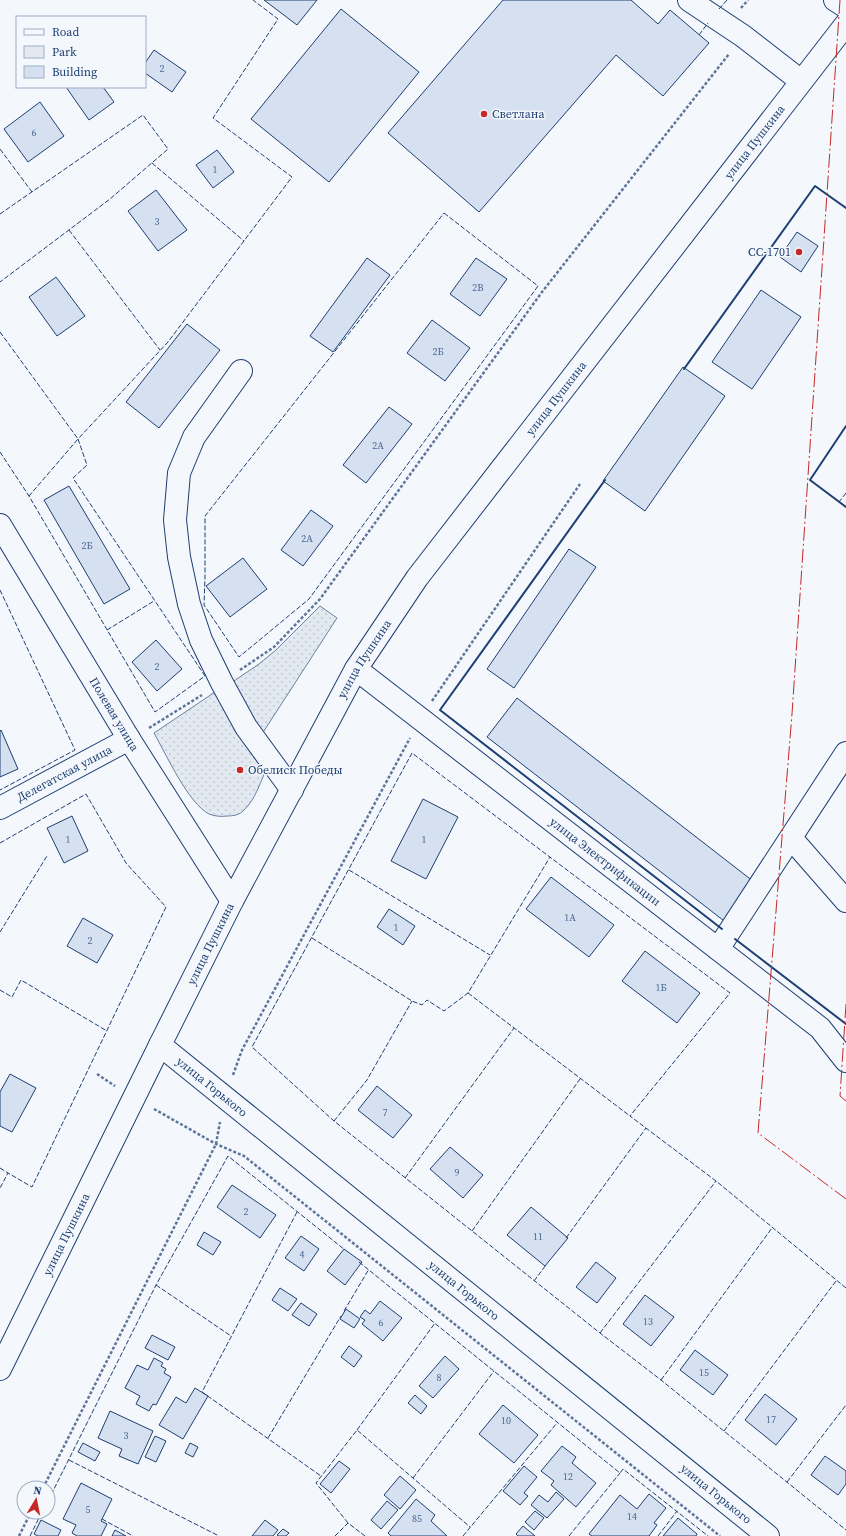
<svg xmlns="http://www.w3.org/2000/svg" width="846" height="1536" viewBox="0 0 846 1536" font-family="'Source Serif 4',serif">
  <style>
    .green { fill: url(#green-dots); stroke: #687fa3 }
    .building { fill: #d5e0f0; stroke: #1d3f73 }
    .lines { fill: none; stroke-linecap: round; stroke-linejoin: round }
    .minor-casing { stroke: #1d3f73; stroke-width: 24 }
    .major-casing { stroke: #1d3f73; stroke-width: 24 }
    .path { stroke: #5e769c; stroke-width: 2.5; stroke-dasharray: 3 2; stroke-linecap: butt }
    .minor { stroke: #f4f7fb; stroke-width: 22 }
    .major { stroke: #f4f7fb; stroke-width: 22 }
    .fence { stroke: #1d3f73; stroke-width: 1; stroke-dasharray: 5 2; stroke-linecap: butt }
    .wall { stroke: #1d3f73; stroke-width: 2 }
    .power { stroke: #c62828; stroke-width: 1; stroke-dasharray: 14 3 2 3; stroke-linecap: butt }
    .poi-dot { fill: #c62828; stroke: #f4f7fb; stroke-width: 1.5 }
    .labels { text-anchor: middle; dominant-baseline: central; stroke-width: 3; stroke-linejoin: round; paint-order: stroke }
    .number-label { font-size: 10px; fill: #4b6792 }
    .poi-label { font-size: 12px; fill: #1d3f73; stroke: #f4f7fb; text-anchor: start }
    .street-label { font-size: 12px; fill: #1d3f73; stroke: #f4f7fb }
  </style>
  <defs>
    <pattern id="green-dots" width="8" height="8" patternUnits="userSpaceOnUse"><rect width="8" height="8" fill="#e3e9f0"/><path d="M2 2h.1M6 6h.1" fill="none" stroke="#c2c9d1" stroke-width="1.8" stroke-linecap="round"/></pattern>
  </defs>
  <rect width="100%" height="100%" fill="#f4f7fb"/>
  <path class="green" d="M320,606L337,618L262,734L231,683L259,664L276,650Z
    M215,692L266,770C260,783 255,800 244,810C240,815 233,816 227,816C221,817 214,816 209,814C188,803 166,754 154,733Z"/>
  <path class="building" d="M264,0H317L297,25Z
    M503,0H631L658,24L670,10L709,43L663,96L616,55L479,212L388,133Z
    M341,9L419,72L329,182L251,119Z
    M154,50L186,72L172,92L145,73V63Z
    M66,87H103L114,102L89,120Z
    M40,102L64,136L28,162L4,129Z
    M217,150L234,172L213,188L196,165Z
    M156,190L187,230L158,251L128,211Z
    M797,232L818,246L801,272L780,257Z
    M367,258L390,275L333,352L310,336Z
    M476,258L507,279L480,316L450,294Z
    M56,277L85,316L57,336L29,297Z
    M761,290L801,317L752,389L712,362Z
    M432,320L470,348L445,381L407,353Z
    M187,324L220,350L159,428L126,402Z
    M683,367L725,396L645,511L603,481Z
    M389,407L412,424L366,483L343,465Z
    M69,486L130,589L104,604L44,500Z
    M311,510L333,526L303,566L281,550Z
    M569,549L596,567L514,688L487,669Z
    M243,558L267,589L230,617L206,586Z
    M156,640L182,669L157,691L132,662Z
    M517,698L758,885L728,924L487,737Z
    M1,730L18,769L0,777V731Z
    M423,799L458,817L426,879L391,861Z
    M72,816L88,851L64,863L47,828Z
    M551,877L614,925L589,957L526,909Z
    M389,909L415,926L403,945L377,927Z
    M83,918L113,935L97,963L67,946Z
    M645,951L700,993L677,1023L622,981Z
    M10,1074L36,1088L12,1132L0,1126V1092Z
    M377,1086L412,1115L393,1138L358,1110Z
    M450,1147L483,1175L463,1198L430,1169Z
    M232,1185L276,1215L260,1238L217,1207Z
    M531,1207L568,1238L545,1266L507,1235Z
    M204,1232L221,1242L213,1255L197,1245Z
    M301,1236L319,1249L304,1271L285,1258Z
    M344,1249L362,1262L345,1285L327,1271Z
    M596,1262L616,1278L597,1303L576,1287Z
    M280,1288L297,1299L288,1311L272,1300Z
    M645,1295L674,1317L651,1346L623,1324Z
    M380,1301L402,1318L383,1341L362,1324L365,1320L360,1317L365,1310L370,1314Z
    M301,1303L317,1314L309,1326L292,1315Z
    M346,1309L360,1319L354,1328L340,1319Z
    M152,1335L175,1347L168,1360L145,1348Z
    M349,1346L362,1356L354,1367L341,1357Z
    M695,1350L728,1375L713,1395L680,1370Z
    M445,1356L459,1369L433,1398L419,1386Z
    M154,1358L163,1363L161,1366L166,1369L164,1373L171,1377L156,1405L153,1404L149,1411L136,1404L140,1396L125,1388L137,1365L148,1370Z
    M195,1388L208,1396L183,1439L159,1425L176,1397L186,1403Z
    M765,1394L797,1419L776,1445L745,1420Z
    M415,1395L427,1406L421,1414L408,1403Z
    M503,1405L538,1435L514,1463L479,1434Z
    M110,1411L153,1431L138,1464L119,1456L122,1449L98,1438Z
    M155,1436L166,1441L156,1462L145,1457Z
    M83,1443L100,1452L95,1461L78,1452Z
    M190,1443L198,1447L193,1457L185,1453Z
    M562,1446L576,1457L572,1463L596,1483L576,1507L551,1485L554,1481L541,1471Z
    M825,1456L846,1471V1484L838,1495L811,1475Z
    M339,1461L350,1469L331,1493L320,1484Z
    M524,1466L537,1477L524,1493L528,1496L520,1505L503,1491Z
    M400,1476L416,1490L400,1509L384,1495Z
    M81,1483L112,1499L101,1521L107,1524L101,1536H77L72,1533L76,1525L63,1519Z
    M556,1492L564,1499L547,1518L531,1505L539,1495L548,1502Z
    M649,1494L666,1508L654,1523L657,1525L649,1536H592L589,1534L620,1495L637,1509Z
    M416,1499L435,1515L431,1521L447,1536H391L388,1533Z
    M387,1501L398,1510L381,1529L371,1520Z
    M535,1511L544,1518L534,1530L525,1522Z
    M678,1518L697,1534L696,1536H663Z
    M41,1520L61,1530L58,1536H38L34,1534Z
    M265,1520L278,1530L273,1536H252Z
    M523,1526L535,1536H518L516,1534Z
    M283,1529L289,1533L286,1536H278L277,1535Z
    M115,1530L126,1536H112Z"/>
  <g class="lines">
    <g class="minor-casing">
      <g id="minor">
        <path d="M689,0L743,36L801,81"/>
        <path d="M835,0L846,7"/>
        <path d="M241,371L194,437L179,473L175,520L179,557L189,604L201,640L222,683L246,727L292,790"/>
        <path id="s1" d="M356,669L820,1028L846,1061"/>
        <path id="s2" d="M0,808L129,739"/>
        <path d="M791,838L846,901"/>
        <path d="M718,949L846,753"/>
        <path id="s3" d="M0,1369L160,1045L768,1536"/>
      </g>
    </g>
    <g class="major-casing">
      <g id="major">
        <path id="s4" d="M0,525L129,739L232,901"/>
        <path id="s5" d="M160,1045L232,901L356,669L417,578L846,24"/>
      </g>
    </g>
    <path class="path" d="M741,8L748,0
      M240,670L274,647L320,599L542,292L729,54
      M432,701L580,484
      M149,728L202,695
      M97,1074L115,1086
      M233,1075L242,1050L410,738
      M154,1109L216,1144L244,1156L720,1536
      M43,1488L216,1144L220,1122
      M19,1536L31,1512"/>
    <use href="#minor" class="minor"/>
    <use href="#major" class="major"/>
    <path class="fence" d="M719,9L727,0
      M699,35L708,23
      M0,149L32,192
      M152,163L244,241
      M444,213L538,286L309,599L239,657L204,605L205,577V516Z
      M0,214L143,115L168,149L110,199L0,282
      M69,230L160,350
      M0,332L78,439L29,496
      M0,452L29,496L155,712L205,676L73,478L87,465L78,439L168,342L292,177L213,118L278,19L253,0
      M846,493L839,502L846,507
      M0,590L75,750L0,790
      M107,630L154,601
      M0,843L86,794L126,863L166,907L32,1187L8,1173L0,1188
      M349,870L490,955
      M0,932L47,856
      M312,938L412,1001L422,1005L427,1000L444,1011L468,993L550,857
      M0,990L12,997L21,980L107,1031
      M468,993L630,1116
      M334,1121L367,1080L412,1001
      M0,1168L8,1173
      M405,1178L514,1028
      M297,1212L202,1392L321,1476
      M472,1231L580,1079
      M566,1238L646,1128
      M359,1262L620,1473L623,1469L708,1536
      M534,1281L546,1265
      M156,1285L231,1336
      M846,1288L716,1181L630,1116L730,993L412,753L252,1047L334,1121L600,1333L661,1380L846,1530
      M344,1311L369,1269
      M600,1333L716,1181
      M661,1380L772,1228
      M357,1430L435,1323
      M724,1431L836,1281
      M268,1438L341,1316
      M69,1460L219,1536
      M413,1478L494,1371
      M787,1482L846,1405
      M48,1501L156,1285L228,1156L345,1250
      M102,1519L133,1536
      M348,1523L316,1483L357,1430L470,1527
      M30,1536L42,1512
      M335,1536L348,1523L365,1536
      M463,1536L557,1423
      M569,1536L620,1473
      M658,1536L677,1511"/>
    <path class="wall" d="M684,369L815,186L846,208
      M846,426L810,480L846,507
      M605,480L440,710L722,929
      M735,939L846,1024"/>
    <path class="power" d="M840,0L792,714L758,1133L846,1199
      M846,1004L840,1096L846,1101"/>
  </g>
  <g class="poi-dot">
    <circle cx="484" cy="114" r="4"/>
    <circle cx="799" cy="252" r="4"/>
    <circle cx="240" cy="770" r="4"/>
  </g>
  <g class="labels">
    <g class="number-label">
      <text x="162" y="68">2</text>
      <text x="34" y="132">6</text>
      <text x="215" y="169">1</text>
      <text x="157" y="221">3</text>
      <text x="478" y="287">2В</text>
      <text x="438" y="351">2Б</text>
      <text x="378" y="445">2А</text>
      <text x="307" y="538">2А</text>
      <text x="87" y="545">2Б</text>
      <text x="157" y="666">2</text>
      <text x="68" y="839">1</text>
      <text x="424" y="839">1</text>
      <text x="570" y="917">1А</text>
      <text x="396" y="927">1</text>
      <text x="90" y="940">2</text>
      <text x="661" y="987">1Б</text>
      <text x="385" y="1112">7</text>
      <text x="457" y="1172">9</text>
      <text x="246" y="1211">2</text>
      <text x="538" y="1236">11</text>
      <text x="302" y="1254">4</text>
      <text x="648" y="1321">13</text>
      <text x="381" y="1322">6</text>
      <text x="704" y="1372">15</text>
      <text x="439" y="1377">8</text>
      <text x="771" y="1419">17</text>
      <text x="506" y="1420">10</text>
      <text x="126" y="1435">3</text>
      <text x="568" y="1476">12</text>
      <text x="88" y="1509">5</text>
      <text x="632" y="1516">14</text>
      <text x="417" y="1518">85</text>
    </g>
    <g class="poi-label">
      <text x="492" y="114">Светлана</text>
      <text x="791" y="252" text-anchor="end">СС-1701</text>
      <text x="248" y="770">Обелиск Победы</text>
    </g>
    <g class="street-label">
      <text stroke="none"><textPath href="#s5" startOffset="1085">улица Пушкина</textPath></text>
      <text stroke="none"><textPath href="#s5" startOffset="761">улица Пушкина</textPath></text>
      <text stroke="none"><textPath href="#s5" startOffset="437">улица Пушкина</textPath></text>
      <text stroke="none"><textPath href="#s4" startOffset="221">Полевая улица</textPath></text>
      <text stroke="none"><textPath href="#s2" startOffset="73">Делегатская улица</textPath></text>
      <text stroke="none"><textPath href="#s1" startOffset="315">улица Электрификации</textPath></text>
      <text stroke="none"><textPath href="#s5" startOffset="113">улица Пушкина</textPath></text>
      <text stroke="none"><textPath href="#s3" startOffset="428">улица Горького</textPath></text>
      <text stroke="none"><textPath href="#s3" startOffset="150">улица Пушкина</textPath></text>
      <text stroke="none"><textPath href="#s3" startOffset="752">улица Горького</textPath></text>
      <text stroke="none"><textPath href="#s3" startOffset="1076">улица Горького</textPath></text>
    </g>
  </g>
  <rect x="16" y="16" width="130" height="72" fill="#f4f7fb" stroke="#9eadc5"/>
  <rect x="24" y="29" width="20" height="6" fill="#f4f7fb" stroke="#9eadc5"/>
  <text x="52" y="36" font-size="12" fill="#1d3f73">Road</text>
  <rect x="24" y="46" width="20" height="12" fill="#e3e9f0" stroke="#9eadc5"/>
  <text x="52" y="56" font-size="12" fill="#1d3f73">Park</text>
  <rect x="24" y="66" width="20" height="12" fill="#d5e0f0" stroke="#9eadc5"/>
  <text x="52" y="76" font-size="12" fill="#1d3f73">Building</text>
  <g transform="translate(36 1500) rotate(10)"><circle r="19" fill="#f4f7fb" stroke="#9eadc5"/>
  <path d="M0-3L7 15L0 10L-7 15Z" fill="#c62828"/>
  <text y="-6" font-size="11" font-weight="bold" text-anchor="middle" fill="#1d3f73">N</text>
  </g>
</svg>
